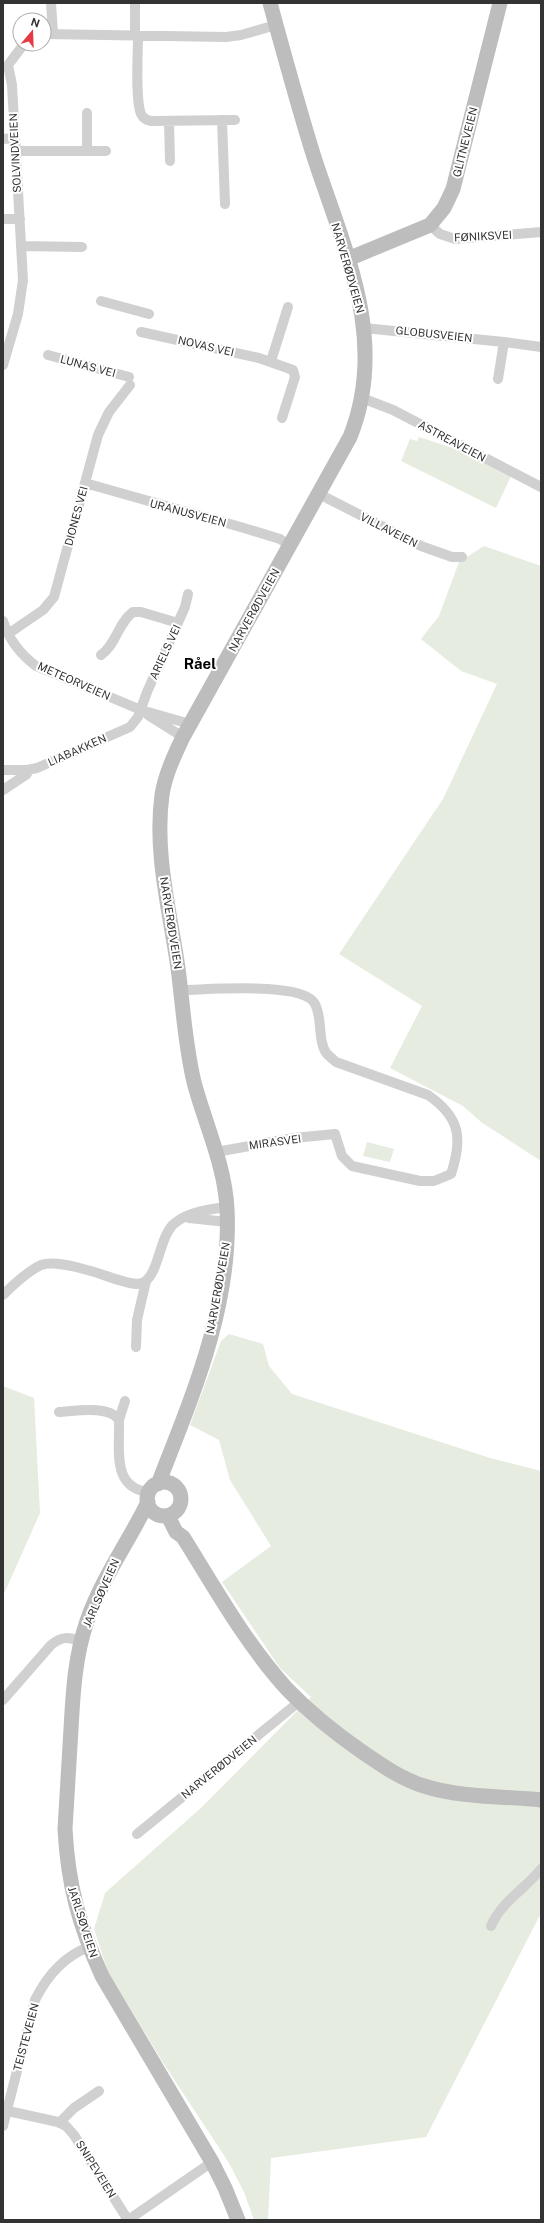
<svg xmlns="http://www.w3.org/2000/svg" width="544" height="2223" viewBox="0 0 544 2223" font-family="'Public Sans',sans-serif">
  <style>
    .green { fill: #e6ecdf }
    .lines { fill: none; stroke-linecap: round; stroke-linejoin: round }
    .street { stroke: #d0d0d0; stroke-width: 10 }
    .secondary { stroke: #bdbdbd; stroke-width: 15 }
    .labels { text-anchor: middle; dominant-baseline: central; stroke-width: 4; stroke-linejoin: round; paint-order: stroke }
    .street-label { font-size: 11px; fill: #333; stroke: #fff }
    .district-label { font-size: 15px; font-weight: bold; fill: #000; stroke: #fff }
  </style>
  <rect width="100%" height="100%" fill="#fff"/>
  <path class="green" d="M419,437L465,452L512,474L496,508L401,461L410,439L417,441Z
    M484,546L541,566V1161L481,1122L463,1106L390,1068L422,1006L339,954L443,799L497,684L461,671L421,639L439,616L459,562Z
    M367,1142L394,1149L390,1162L363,1156Z
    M229,1334L263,1344L269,1366L292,1394L490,1458L541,1471V1913L426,2137L271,2158L268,2220H254L244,2192L229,2163L162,2061L108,1972L94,1929L105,1893L202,1807L311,1697L280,1668L222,1582L271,1546L230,1480L219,1440L190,1425L221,1341Z
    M3,1386L34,1398L40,1513L3,1596Z"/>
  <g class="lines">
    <path class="street" d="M51,3L53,33
      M44,34L226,37L241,35L276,25
      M135,36V3
      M138,36C138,53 135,99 141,114C143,118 146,120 151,121L235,120
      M87,113V151
      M222,120L225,204
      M169,121L170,161
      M3,139L14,138
      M15,151H106
      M3,219H20
      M430,225L440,234L455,239L541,232
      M21,246L82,247
      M101,301L149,314
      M364,328L504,342L498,379
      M141,332L259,358L293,370L295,377L282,418
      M504,342L541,347
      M48,355L129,377
      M271,361L288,307
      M3,365L18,314L23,280L12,85L8,65L24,44
      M362,398L393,410L541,487
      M85,483L244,528L280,539L290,546
      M319,494L421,546L452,557H462
      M3,621C9,640 20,654 36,666L141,710L190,724
      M8,634L43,610L54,597L98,435L109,412L130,385
      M101,655C116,645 118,623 133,612H141L178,623
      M148,715L183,737
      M3,770H27L37,768L130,727L138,717L147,692L185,607L188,594
      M3,790L27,774V770
      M181,990C206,990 304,981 315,1004C323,1019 317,1041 327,1054L336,1062L428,1095C460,1117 463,1138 451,1174L434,1181H420L352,1166L342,1156L335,1134L294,1138L216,1152
      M189,1218L227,1222
      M3,1295C13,1285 28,1271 41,1265C57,1259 99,1273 115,1279C124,1281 133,1286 142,1283C159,1277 159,1235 175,1223C188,1212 210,1209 227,1207
      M136,1347L137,1320L146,1281
      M59,1412C76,1411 109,1405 119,1420C120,1449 111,1488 149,1492
      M119,1420L125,1401
      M3,1700L51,1645C62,1636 68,1637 81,1641
      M137,1834L300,1701
      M491,1926C502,1901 525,1889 541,1869
      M8,2111L58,2122L66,2126L74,2135L128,2220
      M59,2123L74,2108L99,2091
      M3,2126L35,2000C47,1976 64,1956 89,1947
      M128,2220L212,2162"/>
    <path class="secondary" d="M348,259L430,225L444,208L453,189L500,3
      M147 1499a17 17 0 1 1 34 0a17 17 0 1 1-34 0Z
      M158,1484C192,1397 232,1305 227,1209C225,1165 205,1124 194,1082C185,1045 183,1006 178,968C170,912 154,852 162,795C165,775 174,756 183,737L350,437C389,340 344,249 314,157C298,106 284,54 270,3
      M148,1502C128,1543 102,1578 87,1621C75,1656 73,1692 71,1729C69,1762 67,1795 65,1829C68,1885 79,1925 102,1976L212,2162L225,2188L238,2220
      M168,1516L176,1532L183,1537C215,1588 246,1644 287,1689C309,1712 335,1733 361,1751C380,1764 401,1779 424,1786C461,1798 503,1796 541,1800"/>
  </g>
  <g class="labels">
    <g class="street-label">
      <text transform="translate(465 142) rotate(-76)">GLITNEVEIEN</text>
      <text transform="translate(15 153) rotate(-93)">SOLVINDVEIEN</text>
      <text transform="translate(483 236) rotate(-3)">FØNIKSVEI</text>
      <text transform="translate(348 268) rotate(74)">NARVERØDVEIEN</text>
      <text transform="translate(434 334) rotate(6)">GLOBUSVEIEN</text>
      <text transform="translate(206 346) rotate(13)">NOVAS VEI</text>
      <text transform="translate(88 366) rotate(15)">LUNAS VEI</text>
      <text transform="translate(452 441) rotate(28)">ASTREAVEIEN</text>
      <text transform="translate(188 513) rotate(15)">URANUSVEIEN</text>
      <text transform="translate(76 516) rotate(-75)">DIONES VEI</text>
      <text transform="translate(389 530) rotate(27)">VILLAVEIEN</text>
      <text transform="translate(254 610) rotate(-61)">NARVERØDVEIEN</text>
      <text transform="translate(165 652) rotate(-65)">ARIELS VEI</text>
      <text transform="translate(74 681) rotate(24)">METEORVEIEN</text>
      <text transform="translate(77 750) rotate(-24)">LIABAKKEN</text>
      <text transform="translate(171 923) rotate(81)">NARVERØDVEIEN</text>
      <text transform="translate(275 1142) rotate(-8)">MIRASVEI</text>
      <text transform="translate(218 1288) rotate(-80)">NARVERØDVEIEN</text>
      <text transform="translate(101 1593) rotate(-66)">JARLSØVEIEN</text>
      <text transform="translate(219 1767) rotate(-39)">NARVERØDVEIEN</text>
      <text transform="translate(83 1922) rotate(72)">JARLSØVEIEN</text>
      <text transform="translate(26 2037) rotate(-75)">TEISTEVEIEN</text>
      <text transform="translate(96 2169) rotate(58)">SNIPEVEIEN</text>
    </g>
    <g class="district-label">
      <text x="200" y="663">Råel</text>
    </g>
  </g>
  <rect width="544" height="2223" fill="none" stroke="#333333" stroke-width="8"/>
  <g transform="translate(32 32) rotate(19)"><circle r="19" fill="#ffffff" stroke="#adadad"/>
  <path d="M0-3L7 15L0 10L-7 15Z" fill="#e63946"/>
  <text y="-6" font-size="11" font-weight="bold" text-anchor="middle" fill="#333333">N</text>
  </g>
</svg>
